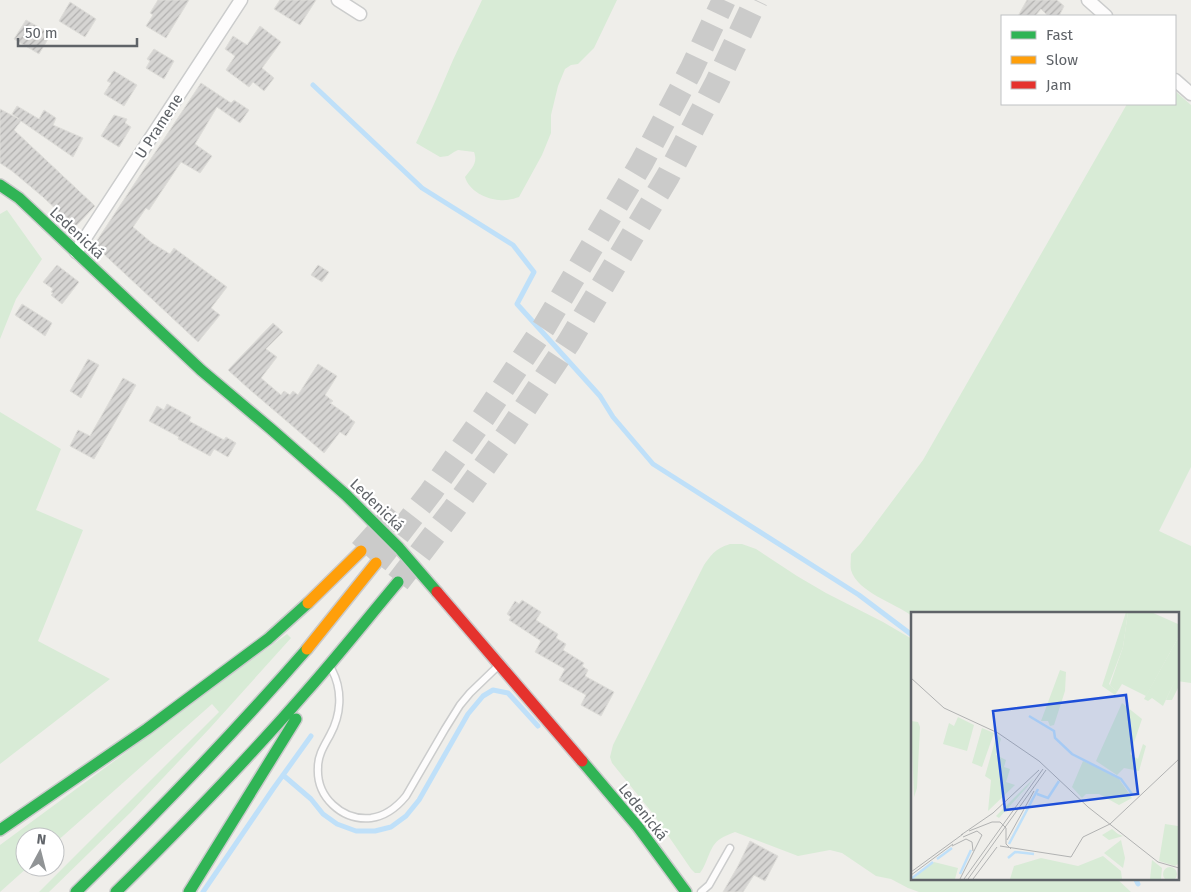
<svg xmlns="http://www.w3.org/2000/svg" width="1191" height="892" viewBox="0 0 1191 892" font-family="'Fira Sans',sans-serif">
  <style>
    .green { fill: #d8ebd6 }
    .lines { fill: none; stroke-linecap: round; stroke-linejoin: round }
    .stream { stroke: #bfe0f9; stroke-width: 5 }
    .building { fill: url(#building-hatch); stroke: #deddd9 }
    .highway-tunnel { stroke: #cbcbca; stroke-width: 24; stroke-dasharray: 24 12; stroke-linecap: butt }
    .lane-casing { stroke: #cbcccc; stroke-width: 9 }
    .street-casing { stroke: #cbcccc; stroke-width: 15 }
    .fast-casing { stroke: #cacacb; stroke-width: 14 }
    .slow-casing { stroke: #cacacb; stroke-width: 14 }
    .jam-casing { stroke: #cacacb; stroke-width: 14 }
    .lane { stroke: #fdfcfc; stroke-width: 6 }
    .street { stroke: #fdfcfc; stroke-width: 12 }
    .fast { stroke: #30b455; stroke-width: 11 }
    .slow { stroke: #ff9f0a; stroke-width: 11 }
    .jam { stroke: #e5322d; stroke-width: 11 }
    .labels { text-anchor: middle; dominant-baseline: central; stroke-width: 4.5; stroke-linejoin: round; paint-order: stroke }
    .street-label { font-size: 15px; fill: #5f6368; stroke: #fff }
    .inset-river { fill: none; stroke: #bfe0f9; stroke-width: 2.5 }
    .inset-road { fill: none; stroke: #b1b2b2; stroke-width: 1 }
    .view { fill: #1d4ed8; fill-opacity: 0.15; stroke: #1d4ed8; stroke-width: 2.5 }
    .inset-edge { fill: none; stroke: #5f6368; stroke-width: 2.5 }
  </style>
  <defs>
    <pattern id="building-hatch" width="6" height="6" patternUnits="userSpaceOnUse" patternTransform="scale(1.25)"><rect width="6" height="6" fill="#d6d5d3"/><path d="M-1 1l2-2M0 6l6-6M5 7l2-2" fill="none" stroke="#b1b0af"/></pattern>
  </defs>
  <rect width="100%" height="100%" fill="#efeeea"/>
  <path class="green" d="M482,0H617L594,48L578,64L571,65L565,69L558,86L551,115V133L542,155L519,197C513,199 506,201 499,200C486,199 469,191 465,177C472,168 478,163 474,152L458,150L454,152L448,156L440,157L416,143C429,116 441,88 453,60C462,40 473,20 482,0Z
    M1175,91L1191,105V467L1159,531L1191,546V683L1177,681V613H912V616C895,603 857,592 851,570C850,565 851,559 851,554L861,543L923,460L1127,104H1175Z
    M7,210L42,259L16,299L0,339V214Z
    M0,412L61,449L36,510L83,530L38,641L110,679L0,764Z
    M730,544H742L756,549L797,576L826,593L883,622L912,639V878H1116L1131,892H919L908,888L891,879L876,876L842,853L830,850L798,856L735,832C730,834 724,836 720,839C709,846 708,863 700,873H695L691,869L654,815L612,763L610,757L613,745L704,565C713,553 715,549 730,544Z
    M287,634L291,638L210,728L131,812L49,892H39L219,712L212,704L55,843V837H25V867H28L0,892V845Z"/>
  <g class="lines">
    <path class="stream" d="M313,85L422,188L513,245L534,272L517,304L600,396L613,417L653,464L859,595L912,635
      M283,775L311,799L323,814L337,824L356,831H375L391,827L406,816L419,800L468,714L483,696L493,690L508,693L538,726
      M1135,878L1138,884
      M203,892L273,789L311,736"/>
  </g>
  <path class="building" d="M158,0H189L166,38L146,26L153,15L150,13Z
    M280,0H316L300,25L274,9Z
    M1027,0H1057L1064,6L1059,16H1048L1041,9L1035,16H1018Z
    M70,2L96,19L85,37L59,21Z
    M26,20L51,34L39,54L14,39Z
    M260,26L281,42L262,68L274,78L264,91L253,82L249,87L226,70L235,56L225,49L233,36L247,45Z
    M154,49L174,61L164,79L146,68L150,61L147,59Z
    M114,71L137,85L124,106L104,94L111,83L107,81Z
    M201,83L231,103L234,100L249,110L240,123L217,107L195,144L212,156L200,173L181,162L149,210L146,208L133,227L152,243L170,254L174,248L227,287L211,308L220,315L198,342L94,245Z
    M17,106L39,119L44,110L56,118L53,125L83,138L73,157L21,121L14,130L95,206L75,227L43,197L12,171L0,163V109L19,119L12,114Z
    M114,115L127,119L125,123L131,127L119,147L101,136Z
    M57,265L79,282L62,304L51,295L53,293L51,292L53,289L43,282Z
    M318,265L329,272L322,282L311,275Z
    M22,304L52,323L45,336L15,315Z
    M273,323L283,332L266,349L277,357L261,378L281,395L284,391L290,395L293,391L298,395L318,364L337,376L325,395L333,401L330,403L350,417L349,418L355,422L346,436L340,432L324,453L249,389L228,370Z
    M88,359L99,365L81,398L70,391Z
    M123,378L136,385L94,459L70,446L78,430L90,436Z
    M167,404L191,417L189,421L224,440L226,437L236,443L228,457L214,449L210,456L178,439L179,437L149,421L157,406L164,410Z
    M522,600L541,612L536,620L558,634L556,638L566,644L563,650L584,663L582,666L588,670L585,676L614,692L601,716L581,705L586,695L559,680L565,669L535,652L541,641L509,620L511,617L507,614L515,601L519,604Z
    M750,841L778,856L765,881L754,875L743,892H723L738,866Z"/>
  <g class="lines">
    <path class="highway-tunnel" d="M361,551L396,512
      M376,563L431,492L483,418L544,327L642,162L691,70L724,0
      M398,582L454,509L507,435L569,342L668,176L717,82L756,0"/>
    <g class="lane-casing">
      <path id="lane" d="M332,670C343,691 341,715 330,735C324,746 318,755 318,767C316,797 342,821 371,818C386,816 397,807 406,796L445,729L460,705L470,693L498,666
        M701,892L709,885L730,848"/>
    </g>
    <g class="street-casing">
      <path id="street" d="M338,0L360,14
        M1088,0L1106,16
        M1175,80L1191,94
        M76,252L241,0"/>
    </g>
    <g class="fast-casing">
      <path id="fast" d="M0,185L19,198L201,370L271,429L346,495L399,548L437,592
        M582,761L638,827L686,892
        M0,830L147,729L268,639L308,603
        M76,892C156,814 233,734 307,649
        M116,892C181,828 245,762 305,693C337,657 367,619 398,582
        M189,892L296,719"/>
    </g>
    <g class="slow-casing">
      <path id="slow" d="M308,603L361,551
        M307,649L376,563"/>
    </g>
    <g class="jam-casing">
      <path id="jam" d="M437,592L582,761"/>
    </g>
    <use href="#lane" class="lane"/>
    <use href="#street" class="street"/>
    <use href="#fast" class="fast"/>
    <use href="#slow" class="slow"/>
    <use href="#jam" class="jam"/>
  </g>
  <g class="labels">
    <g class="street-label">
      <text transform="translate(159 126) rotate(-57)">U Pramene</text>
      <text transform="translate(77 233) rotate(43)">Ledenická</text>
      <text transform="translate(377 505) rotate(44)">Ledenická</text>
      <text transform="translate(643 812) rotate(51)">Ledenická</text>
    </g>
  </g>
  <g transform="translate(911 612)">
    <rect width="268" height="268" fill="#efeeea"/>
    <path d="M215,0H217L212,35L198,72L206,80L204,83L191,74ZM267,26V76L261,88H255L266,64L252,94L241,86L237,89L233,87ZM149,58L155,60L154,79L143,113L139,114L137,109H130ZM211,91L231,107L219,142L227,147L232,132L235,134L228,159L213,156L206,163L185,149ZM47,105L63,113L56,139L32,132L38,111L43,114ZM0,109L7,110L9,115L6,176L3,185ZM71,116L83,121L71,155L61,151ZM86,122L90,127L85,143L95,148L93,155L99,157L95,170L104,173L77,199L80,168L74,164ZM172,149L206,164L221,186L208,193L188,182H175L171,186L161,175ZM123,166L91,209L116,175L88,206L85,204ZM254,212L267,214V252L264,254L248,249ZM210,228L214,246L212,256L193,241ZM192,244L210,259L211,267H99L103,254L130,246L167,254ZM241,248L251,256L250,267H232H239ZM23,250L47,256L44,267H2ZM252 262a7 7 0 1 1 14 0a7 7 0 1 1-14 0Z" fill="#d8ebd6"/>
    <path d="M217,0H240L267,12V26L235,84L211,72L206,80L199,73L212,35Z" fill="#d8ebd6"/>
    <path d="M201,217L207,222L212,224L198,228L191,223Z" fill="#d8ebd6"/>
    <path class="inset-river" d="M118,104L143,119L144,126L161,142L210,167L221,182M126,182L137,186L148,169M98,232L127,177M97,246L104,240L123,242M26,247L41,236M49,262L60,238M0,267L22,250"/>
    <path class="inset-road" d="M0,66L33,96L87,121L128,149L177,195L247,250L268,256M199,212L268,147M58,219L81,210H89L95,216V232L100,237M50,223L82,201L128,158M52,225L66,219L71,223M96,228L123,179M41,234L55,227L61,230L62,239M89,234L160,245L172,225L199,212M0,260L52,222M0,263L42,232M49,267L71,223M53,267L132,157M57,267L135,158M62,267L86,235"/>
    <path class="view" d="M215,83L227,182L94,198L82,99Z"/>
    <rect width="268" height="268" class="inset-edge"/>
  </g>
  <rect x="1001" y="15" width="175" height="90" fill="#ffffff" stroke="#bfc1c3"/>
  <rect x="1011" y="31" width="25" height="8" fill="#30b455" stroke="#bfc1c3"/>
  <text x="1046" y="40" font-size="15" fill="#5f6368">Fast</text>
  <rect x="1011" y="56" width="25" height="8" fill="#ff9f0a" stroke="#bfc1c3"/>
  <text x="1046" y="65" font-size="15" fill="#5f6368">Slow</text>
  <rect x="1011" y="81" width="25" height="8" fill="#e5322d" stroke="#bfc1c3"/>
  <text x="1046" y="90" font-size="15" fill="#5f6368">Jam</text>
  <g transform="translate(40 852) rotate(7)"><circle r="24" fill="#ffffff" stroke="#bfc1c3"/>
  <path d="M0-4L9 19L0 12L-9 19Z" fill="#919496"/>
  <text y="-8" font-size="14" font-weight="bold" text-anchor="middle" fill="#5f6368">N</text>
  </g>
  <path d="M18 38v8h119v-8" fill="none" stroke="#5f6368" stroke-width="2.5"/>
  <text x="25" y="38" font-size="15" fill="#5f6368" stroke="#ffffff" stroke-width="4" paint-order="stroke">50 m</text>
</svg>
